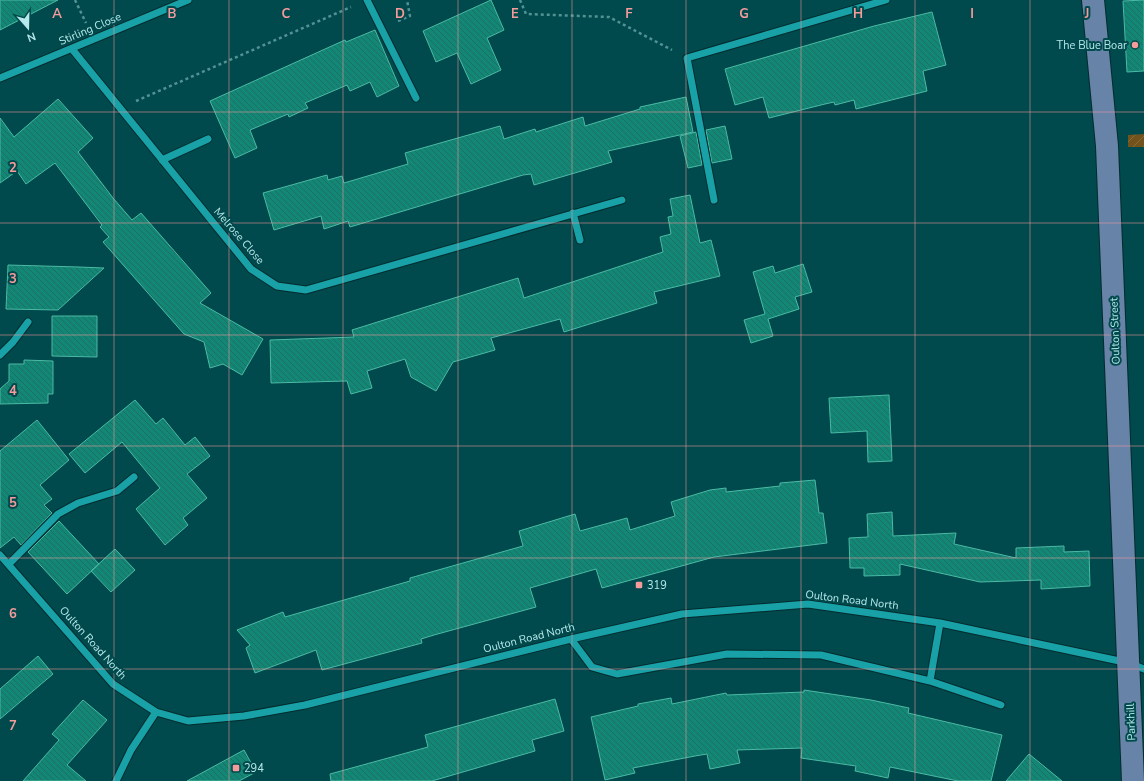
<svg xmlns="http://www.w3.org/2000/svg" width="1144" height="781" viewBox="0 0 1144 781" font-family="'Nunito Sans',sans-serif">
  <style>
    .garden { fill: url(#garden-furrows) }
    .building { fill: url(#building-back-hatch); stroke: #4abaa5 }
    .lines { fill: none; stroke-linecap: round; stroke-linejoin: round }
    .minor-casing { stroke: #042c2e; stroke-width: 9 }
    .major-casing { stroke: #042c2e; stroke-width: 24 }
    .path { stroke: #529294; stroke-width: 2.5; stroke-dasharray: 3 3; stroke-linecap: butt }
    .minor { stroke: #18a1a6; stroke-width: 7 }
    .major { stroke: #6783a7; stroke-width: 22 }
    .grid { fill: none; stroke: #f59b9c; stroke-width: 1; stroke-opacity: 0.55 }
    .poi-dot { fill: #f59b9c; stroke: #00494c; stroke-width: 1.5 }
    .labels { text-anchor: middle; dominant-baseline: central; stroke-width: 4; stroke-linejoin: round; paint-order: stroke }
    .street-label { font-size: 11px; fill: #b5e9eb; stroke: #00494c }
    .poi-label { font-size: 11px; fill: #b5e9eb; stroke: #00494c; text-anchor: start }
    .grid-label { font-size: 13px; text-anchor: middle; font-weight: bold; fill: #f59b9c; stroke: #00494c; stroke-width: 4; stroke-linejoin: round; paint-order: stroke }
  </style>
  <defs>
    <pattern id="garden-furrows" width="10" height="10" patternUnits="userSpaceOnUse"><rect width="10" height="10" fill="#72531c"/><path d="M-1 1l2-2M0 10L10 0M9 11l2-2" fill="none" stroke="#846c3d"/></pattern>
    <pattern id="building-back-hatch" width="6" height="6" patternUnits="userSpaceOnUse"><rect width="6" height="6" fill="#138775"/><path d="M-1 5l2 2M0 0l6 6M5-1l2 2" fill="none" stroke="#216d62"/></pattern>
  </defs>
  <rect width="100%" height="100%" fill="#00494c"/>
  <path class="garden" d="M1144,134V147H1128V135Z"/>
  <path class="building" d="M0,0H58L0,30Z
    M491,0L504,30L487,38L501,70L471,84L457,53L436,62L423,31Z
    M1144,0V71L1127,72L1123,1Z
    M932,12L946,65L923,71L927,91L856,109L854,100L835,105L834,102L825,104L769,118L763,97L735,105L725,69L874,26Z
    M375,30L399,86L377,97L370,82L350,91L347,85L305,103L308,108L289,117L288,114L250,130L257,148L235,158L210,101L345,40L346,42Z
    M686,97L693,132L608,151L612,162L534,185L531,174L523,175L350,227L348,221L324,229L321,216L274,230L263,193L327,175L328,180L342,176L344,183L408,164L405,153L500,126L504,139L535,129L536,132L583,117L585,126L640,109V107Z
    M58,99L93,138L78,152L113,198L132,220L141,213L211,293L200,303L263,339L242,375L223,364L210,368L204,342L184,334L103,242L109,237L100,227L102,225L55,163L26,184L17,171L0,183V118L14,137Z
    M725,126L732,159L712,163L706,130Z
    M696,132L702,165L688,168L680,136Z
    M690,195L700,243L711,240L720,276L654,292L657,303L564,332L560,319L491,338L495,350L453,362L436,391L411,377L405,359L367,371L372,388L351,394L347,381L271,383L270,340L354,337L352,330L518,278L524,298L663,252L660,237L671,234L668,217L673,216L670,199Z
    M803,264L812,292L795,297L799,309L768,319L773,336L751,343L744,320L765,314L753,272L773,266L775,273Z
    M8,265L79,267L104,268L58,310L6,309Z
    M52,316H97V357L52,356Z
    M24,360L53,361V394H48V403L0,404V389L9,381V364H24Z
    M889,395L892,461L868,462L867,431L831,433L829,398Z
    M135,400L156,424L163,418L185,445L195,437L210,456L187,474L207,498L183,518L188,525L165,545L136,509L160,488L122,442L85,473L69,454Z
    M37,420L69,460L40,485L52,499L44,505L52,513L21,545L14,537L0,548V451Z
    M815,480L819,513H823L827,543L714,557L602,588L596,569L530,588L536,607L434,635L421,639L422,643L322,670L316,650L255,673L246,648L250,645L237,630L283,612L285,617L410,581V578L523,546L519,531L575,514L580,531L627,518L630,530L675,516L671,502L710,490L726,488V492L780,486V483Z
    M892,512L893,536L956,533L954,544L1016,558V548L1064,546V552L1089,551L1090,586L1041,589V580L980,582L900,564V575L864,576V568H850L849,538L868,537L867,514Z
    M59,521L99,564L67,594L28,552Z
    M115,549L135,570L111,592L91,571Z
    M38,656L53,674L0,719V689Z
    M804,690L871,700L909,708L908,713L1002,735L991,781H958L890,767L888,778L855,771L856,766L801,758L802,748L737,750L740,763L710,769L707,754L695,756L633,768L635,773L605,780L591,717L638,706V704L671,698L672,704L726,693L727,695L804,692Z
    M555,699L564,731L532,740L535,751L432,781H331L330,774L428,747L425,735Z
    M83,700L107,720L67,765L86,781H23L59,740L52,734Z
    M244,750L256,772L239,781H187Z
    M1029,754L1062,781H1006Z"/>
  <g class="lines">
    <g class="minor-casing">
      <path id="minor" d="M367,0L416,98
        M72,49L251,269L277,286L306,290L622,200
        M0,78L188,0
        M162,160L208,139
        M714,200L687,58L886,0
        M573,213L580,240
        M0,355L13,342L28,322
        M0,555L113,684L156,712L188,721L244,716L305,705L571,639L682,614L808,604L940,623L1129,663L1144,669
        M9,564L58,514L78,503L117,491L134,477
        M571,639L592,667L617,674L727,654L821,655L930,681L1001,705
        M930,681L940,623
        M116,781L131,750L156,712"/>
    </g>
    <g class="major-casing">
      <path id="major" d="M1093,0L1107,146L1133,781"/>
    </g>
    <path class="path" d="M75,0L86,23
      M520,0L526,14L609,17L672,50
      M398,21L410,16L407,0
      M136,101L351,7"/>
    <use href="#minor" class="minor"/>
    <use href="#major" class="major"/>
  </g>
  <path class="grid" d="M114,0V781M229,0V781M343,0V781M458,0V781M572,0V781M686,0V781M801,0V781M915,0V781M1030,0V781M0,112H1144M0,223H1144M0,335H1144M0,446H1144M0,558H1144M0,669H1144"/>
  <g class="poi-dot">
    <circle cx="1135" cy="45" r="4"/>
    <rect x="635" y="581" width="8" height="8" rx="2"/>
    <rect x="232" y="764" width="8" height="8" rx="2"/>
  </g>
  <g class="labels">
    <g class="street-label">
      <text transform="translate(90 29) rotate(-23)">Stirling Close</text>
      <text transform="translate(239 236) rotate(49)">Melrose Close</text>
      <text transform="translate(1115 331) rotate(-92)">Oulton Street</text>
      <text transform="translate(852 600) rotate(7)">Oulton Road North</text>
      <text transform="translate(529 638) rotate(-14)">Oulton Road North</text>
      <text transform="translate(93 643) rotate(48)">Oulton Road North</text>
      <text transform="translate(1131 722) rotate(-92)">Parkhill</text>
    </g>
    <g class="poi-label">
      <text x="1127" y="45" text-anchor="end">The Blue Boar</text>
      <text x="647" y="585">319</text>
      <text x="244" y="768">294</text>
    </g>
  </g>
  <g class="grid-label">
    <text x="57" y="18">A</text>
    <text x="172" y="18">B</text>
    <text x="286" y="18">C</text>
    <text x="400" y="18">D</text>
    <text x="515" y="18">E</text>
    <text x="629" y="18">F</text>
    <text x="744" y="18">G</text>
    <text x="858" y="18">H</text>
    <text x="972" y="18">I</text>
    <text x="1087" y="18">J</text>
    <text x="13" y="172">2</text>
    <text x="13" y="283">3</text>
    <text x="13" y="395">4</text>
    <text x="13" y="507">5</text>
    <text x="13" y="618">6</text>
    <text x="13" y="730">7</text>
  </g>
  <g transform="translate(28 28) rotate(160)" stroke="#00494c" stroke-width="3" paint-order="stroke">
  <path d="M0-3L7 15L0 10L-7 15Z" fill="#b5e9eb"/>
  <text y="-6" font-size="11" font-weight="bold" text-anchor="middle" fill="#b5e9eb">N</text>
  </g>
</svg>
